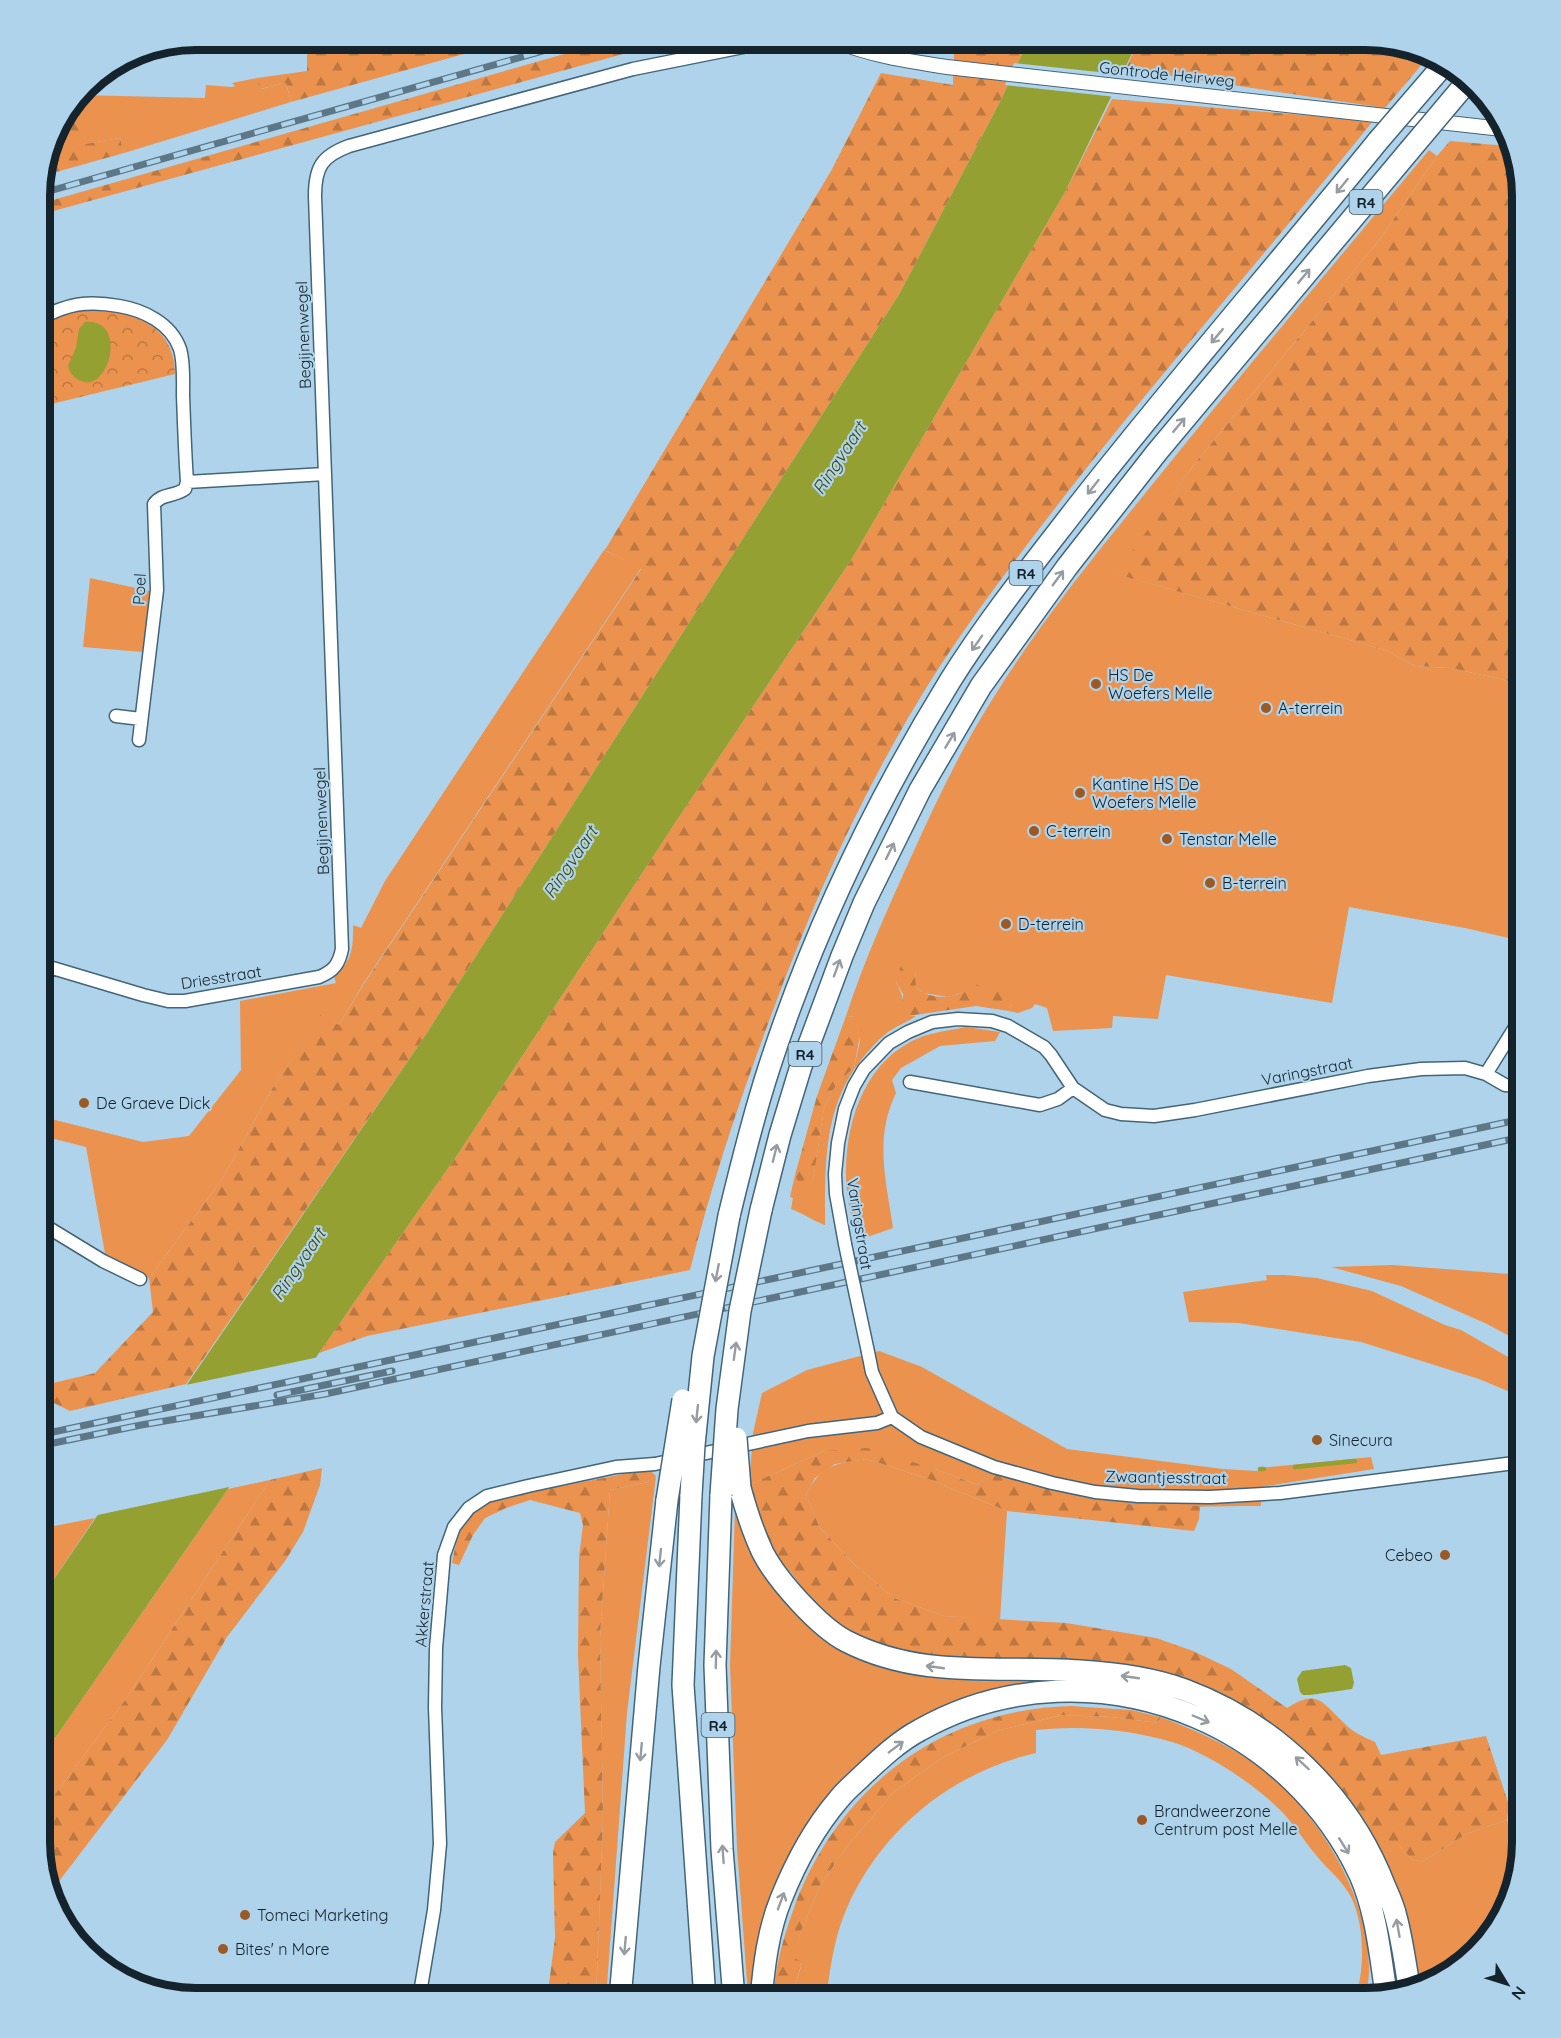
<svg xmlns="http://www.w3.org/2000/svg" width="1561" height="2038" viewBox="0 0 1561 2038" font-family="Quicksand,sans-serif">
  <style>
    .grass { fill: #eb924e }
    .forest { fill: url(#forest-firs) }
    .park { fill: url(#park-crowns) }
    .water { fill: #94a032 }
    .pier { fill: #aed3eb }
    .lines { fill: none; stroke-linecap: round; stroke-linejoin: round }
    .stream { stroke: #94a032; stroke-width: 4.5 }
    .minor-casing { stroke: #436579; stroke-width: 15 }
    .tertiary-casing { stroke: #436579; stroke-width: 16 }
    .motorway-casing { stroke: #436579; stroke-width: 24 }
    .minor { stroke: #fff; stroke-width: 12 }
    .tertiary { stroke: #fff; stroke-width: 14 }
    .motorway { stroke: #fff; stroke-width: 21 }
    .rail-casing { stroke: #5e7787; stroke-width: 7 }
    .rail { stroke: #aed3eb; stroke-width: 4.5; stroke-dasharray: 14; stroke-linecap: butt }
    .minor-bridge-casing { stroke: #436579; stroke-width: 15; stroke-linecap: butt }
    .motorway-bridge-casing { stroke: #436579; stroke-width: 24; stroke-linecap: butt }
    .minor-bridge { stroke: #fff; stroke-width: 12 }
    .motorway-bridge { stroke: #fff; stroke-width: 21 }
    .oneway { stroke: #969ca0 }
    .poi-dot { fill: #9b5925; stroke: #aed3eb; stroke-width: 2 }
    .labels { text-anchor: middle; dominant-baseline: central; stroke-width: 4.5; stroke-linejoin: round; paint-order: stroke }
    .shield { fill: #aed3eb; stroke: #435865; stroke-width: 1.5 }
    .shield-label { font-size: 15px; font-weight: bold; fill: #15232c }
    .street-label { font-size: 16px; fill: #15232c; stroke: #aed3eb }
    .poi-label { font-size: 16px; fill: #15232c; stroke: #aed3eb; text-anchor: start }
    .water-label { font-size: 18px; font-style: italic; fill: #3f4509; stroke: #aed3eb }
    .rim { fill: none; stroke: #15232c; stroke-width: 8 }
  </style>
  <defs>
    <pattern id="forest-firs" width="22" height="20" patternUnits="userSpaceOnUse" patternTransform="scale(1.5)"><rect width="22" height="20" fill="#eb924e"/><path d="M5 1l3.5 6h-7zM16 11l3.5 6h-7z" fill="#bd7741"/></pattern>
    <pattern id="park-crowns" width="20" height="18" patternUnits="userSpaceOnUse" patternTransform="scale(1.5)"><rect width="20" height="18" fill="#eb924e"/><path d="M2 6a3 3 0 1 1 6 0M12 15a3 3 0 1 1 6 0" fill="none" stroke="#bd7741"/></pattern>
  </defs>
  <rect width="100%" height="100%" fill="#aed3eb"/>
  <path class="grass" d="M257,78L261,89L286,83L291,102L124,153L120,138L85,144L67,116L62,117L79,95L205,98L206,85L232,87L235,86L232,83Z
    M1429,150L1437,156L1380,239L1196,462L1117,574L1385,650L1415,666L1451,668L1522,684V941L1465,928L1349,907L1332,1003L1166,975L1158,1019L1113,1016L1112,1028L1053,1031L1047,1008L1035,1004L1032,1008L1018,1013L1009,1011L1012,1004L969,991L948,997L924,993L916,987L915,971L896,982C903,994 903,1004 908,1016H916C907,1022 897,1026 888,1032C880,1038 872,1047 865,1055C823,1104 825,1164 825,1225C813,1221 803,1213 791,1209L793,1198L790,1197L795,1175L798,1182L813,1180L824,1108L831,1093L841,1079L854,1068L860,1041L856,1017L846,1016C864,961 888,908 912,855C936,802 961,749 992,700C1041,620 1101,548 1160,475C1248,366 1339,258 1429,150Z
    M604,550L641,568L363,984L339,1025L320,1016L272,1089L221,1181L149,1278L106,1259L86,1147L39,1135V1116L143,1142L189,1136L241,1070L240,1001L336,983L334,977C353,959 353,949 353,925L361,928L385,881Z
    M90,578L150,591L143,652L83,647Z
    M966,1027L1000,1032L995,1041L940,1046L901,1068L892,1080L896,1093C874,1138 886,1180 893,1228L856,1241C852,1218 845,1193 846,1169C847,1115 868,1058 921,1037C935,1032 951,1030 966,1027Z
    M1393,1265L1522,1275V1343L1487,1324L1401,1286L1331,1267Z
    M1266,1275H1285L1317,1278L1372,1291L1445,1325L1461,1330L1522,1365V1397L1479,1379L1361,1342L1239,1323L1189,1322L1183,1292L1267,1280Z
    M879,1351L922,1367L1067,1449L1223,1469L1256,1471L1260,1470V1468L1371,1457L1374,1469L1261,1487V1506C1220,1506 1178,1508 1136,1505C1087,1501 1039,1486 992,1472L978,1485L935,1469L824,1451L749,1485L753,1433L762,1393L807,1370Z
    M867,1459L931,1480L1007,1511L1000,1620L944,1616L894,1598L856,1566L820,1528L806,1495C822,1464 834,1464 867,1459Z
    M656,1476L627,1713L606,1999H596L603,1820L600,1637L610,1490L648,1482Z
    M270,1480L128,1696L39,1816V1761L228,1489Z
    M735,1509C748,1553 761,1571 792,1605C807,1620 820,1637 838,1648C846,1653 855,1656 863,1659C931,1687 1007,1681 1079,1681L953,1705L797,1848L754,1999L748,1995L737,1848L730,1665Z
    M95,1518L39,1601V1529Z
    M1062,1715L1111,1717L1159,1723L1160,1717C1193,1729 1224,1743 1254,1763C1315,1806 1371,1896 1369,1972C1369,1981 1366,1990 1365,1999H1355C1365,1969 1365,1925 1351,1897C1343,1881 1327,1869 1316,1855C1303,1840 1293,1822 1279,1809C1254,1784 1206,1752 1172,1742C1128,1729 1081,1725 1036,1730V1753C952,1772 880,1830 846,1910C834,1938 830,1969 826,1999H791L802,1963L793,1958L801,1931L821,1884L848,1845L894,1792L943,1757L997,1731Z
    M1507,1820L1517,1860L1501,1920L1452,1973L1419,1983L1406,1913L1385,1858L1396,1843L1412,1859L1422,1862L1466,1834Z"/>
  <path class="forest" d="M307,39H518L291,102L286,83L260,89L257,78L307,71Z
    M617,39H693L623,54L39,215V204Z
    M906,39H1029L1002,98L900,293L421,1042L186,1384L70,1411L54,1403L49,1384L95,1373L153,1312L149,1278L221,1181L272,1089L320,1015L339,1025L363,985L641,569L605,550L831,171L881,73L953,85L954,51Z
    M1139,39H1375L1429,56L1385,108L1126,69Z
    M1112,99L1373,121C1272,246 1166,367 1066,494C1022,551 978,608 938,669C867,780 813,900 768,1024C738,1105 711,1186 690,1270L367,1336L319,1353L458,1154L675,823L853,557L1065,192Z
    M67,116L78,121L85,144L120,138L124,153L42,176L55,127L62,117Z
    M1450,141L1507,146L1522,196V684L1451,668L1415,666L1385,650L1116,574L1196,462L1380,239L1437,156Z
    M910,963L915,971L916,987C931,1002 961,999 975,984L1011,996L1012,1004L1009,1011L976,1006L908,1016L903,1012V994L896,982L900,968Z
    M846,1016L856,1017L862,1024L854,1068L841,1079L831,1093L824,1108L813,1181L804,1185L798,1182L795,1175L817,1096Z
    M867,1448L935,1469L978,1485L992,1472C1039,1486 1086,1500 1136,1505C1157,1506 1179,1505 1200,1506L1199,1519L1194,1531L1007,1511L931,1480L867,1459L835,1464L815,1478L806,1495L820,1528L856,1566L894,1598L944,1616L1066,1623L1156,1638L1193,1651L1231,1669L1287,1708C1317,1689 1321,1701 1343,1722C1352,1732 1364,1737 1375,1742L1381,1755L1486,1736L1509,1805L1507,1820L1466,1834L1422,1862L1412,1859L1396,1843L1385,1858C1376,1842 1369,1825 1358,1811C1305,1740 1232,1686 1144,1669C1078,1656 1011,1663 945,1658C913,1656 877,1646 849,1631C826,1618 808,1595 792,1574C785,1566 778,1558 773,1548C762,1528 756,1506 749,1485L824,1451Z
    M322,1468L320,1485L303,1532L285,1561L227,1637L167,1740L53,1889L39,1842V1816L128,1696L270,1480Z
    M649,1469L656,1476L648,1482L610,1490L600,1637L603,1820L596,1999H547L555,1938L553,1853L555,1842L585,1813L578,1656L579,1557L583,1525L580,1513L530,1500L506,1508L485,1518L473,1535L459,1565L452,1563C458,1530 462,1519 490,1500Z
    M1071,1706L1131,1710L1160,1717L1159,1723L1111,1717L1061,1715L997,1731L943,1757L894,1792L848,1845L821,1884L801,1931L794,1958L802,1962L791,1999H774C774,1966 785,1933 796,1902C842,1784 944,1709 1071,1706Z"/>
  <path class="park" d="M86,308C129,312 174,321 175,374L39,407V326L61,313Z"/>
  <path class="water" d="M1029,39H1139L1065,192L853,557L675,823L458,1154L319,1353L228,1489L39,1761V1601L421,1042L900,293L1002,98Z
    M85,322C130,318 108,397 79,380C73,377 70,373 68,366L76,348L79,329Z
    M1345,1665L1351,1668L1354,1683L1352,1689L1310,1695H1303L1300,1692L1297,1679L1302,1671Z"/>
  <path class="pier" d="M1014,63L1127,75L1116,97L1005,85Z
    M319,1357L234,1486L93,1516L181,1386Z"/>
  <g class="lines">
    <path class="stream" d="M1295,1467L1355,1461
      M1260,1469H1264"/>
    <g class="minor-casing">
      <path id="minor" d="M39,319C67,304 87,300 119,306C143,310 171,323 180,349C184,362 183,380 183,395C184,424 185,453 187,482L325,474
        M116,716L141,719
        M139,740L157,590L154,504C162,493 174,497 185,489L187,482
        M39,964L143,995L168,1001H185L319,977C334,971 339,964 342,949L315,196C315,167 322,156 349,146L633,69L758,44L761,39
        M39,1006L49,967
        M1486,1074L1522,1016
        M910,1082L1040,1105L1058,1099L1073,1088
        M39,1222L103,1261L140,1279
        M845,1244L836,1194L835,1174L838,1143L845,1109L854,1086L864,1069L889,1043L908,1032L932,1022L958,1019L992,1021L1008,1026L1044,1047L1051,1055L1073,1088L1105,1110L1121,1114L1154,1116L1195,1110L1368,1076L1421,1069L1465,1068L1486,1074L1505,1085L1522,1086
        M868,1352L872,1372L892,1417L921,1437L994,1467L1052,1483L1095,1492L1138,1496L1210,1497L1280,1493L1522,1462
        M419,1999L434,1910L440,1844L435,1707L436,1648L444,1555L454,1527L469,1508L487,1496L528,1486L616,1467L655,1464L808,1431L877,1423L892,1417"/>
    </g>
    <g class="tertiary-casing">
      <path id="tertiary" d="M831,39C868,55 907,61 947,67L1502,129"/>
    </g>
    <g class="motorway-casing">
      <path id="motorway" d="M1434,76L1446,62
        M761,1210L780,1135L801,1066L842,956L864,903L920,790L981,686L1067,567L1157,452L1409,151
        M729,1216C741,1166 753,1117 769,1068C813,932 875,803 950,681C988,620 1034,563 1078,506C1175,382 1279,263 1378,141
        M740,1488C746,1510 753,1532 763,1553C777,1580 819,1627 846,1641C922,1680 999,1665 1080,1671C1114,1673 1152,1678 1185,1690C1276,1724 1350,1796 1385,1887C1389,1896 1394,1907 1396,1917C1402,1939 1405,1963 1409,1986
        M691,1495L683,1685L705,1999
        M721,1495L715,1665L722,1849L734,1999
        M620,1999L649,1666L667,1500
        M761,1999C764,1966 768,1931 781,1899C795,1864 814,1828 839,1799C846,1790 855,1783 863,1775C880,1759 899,1741 920,1730C1005,1682 1107,1679 1196,1717C1267,1747 1327,1804 1360,1875C1376,1911 1380,1954 1386,1993"/>
    </g>
    <use href="#minor" class="minor"/>
    <use href="#tertiary" class="tertiary"/>
    <use href="#motorway" class="motorway"/>
    <g class="rail-casing">
      <path id="rail" d="M39,194L585,39
        M277,1395L392,1371
        M39,1435L1522,1119
        M39,1446L141,1425L325,1394L1522,1137"/>
    </g>
    <use href="#rail" class="rail"/>
    <g class="minor-bridge-casing">
      <path id="minor-bridge" d="M845,1244L868,1352"/>
    </g>
    <g class="motorway-bridge-casing">
      <path id="motorway-bridge" d="M1378,141L1434,76
        M1409,151L1462,88
        M736,1438L740,1488
        M691,1495L694,1445L703,1356L729,1216
        M721,1495L727,1409L740,1311L761,1210
        M667,1500L683,1400"/>
    </g>
    <use href="#minor-bridge" class="minor-bridge"/>
    <use href="#motorway-bridge" class="motorway-bridge"/>
  </g>
  <defs><path id="oneway-shaft" d="M-6 0H5M1.5-3L5.5 0L1.5 3" fill="none" stroke-width="1.6" stroke-linecap="round" stroke-linejoin="round" transform="scale(1.5)"/></defs>
  <g class="oneway">
    <use href="#oneway-shaft" transform="translate(1342 186) rotate(129)"/>
    <use href="#oneway-shaft" transform="translate(1304 276) rotate(-50)"/>
    <use href="#oneway-shaft" transform="translate(1217 336) rotate(130)"/>
    <use href="#oneway-shaft" transform="translate(1179 425) rotate(-50)"/>
    <use href="#oneway-shaft" transform="translate(1093 487) rotate(128)"/>
    <use href="#oneway-shaft" transform="translate(1058 578) rotate(-54)"/>
    <use href="#oneway-shaft" transform="translate(977 643) rotate(125)"/>
    <use href="#oneway-shaft" transform="translate(950 740) rotate(-59)"/>
    <use href="#oneway-shaft" transform="translate(890 851) rotate(-64)"/>
    <use href="#oneway-shaft" transform="translate(837 968) rotate(-70)"/>
    <use href="#oneway-shaft" transform="translate(775 1153) rotate(-76)"/>
    <use href="#oneway-shaft" transform="translate(717 1273) rotate(101)"/>
    <use href="#oneway-shaft" transform="translate(735 1351) rotate(-82)"/>
    <use href="#oneway-shaft" transform="translate(697 1414) rotate(96)"/>
    <use href="#oneway-shaft" transform="translate(660 1558) rotate(96)"/>
    <use href="#oneway-shaft" transform="translate(716 1659) rotate(-89)"/>
    <use href="#oneway-shaft" transform="translate(935 1667) rotate(-172)"/>
    <use href="#oneway-shaft" transform="translate(1130 1677) rotate(-172)"/>
    <use href="#oneway-shaft" transform="translate(1201 1719) rotate(23)"/>
    <use href="#oneway-shaft" transform="translate(896 1747) rotate(-37)"/>
    <use href="#oneway-shaft" transform="translate(641 1752) rotate(95)"/>
    <use href="#oneway-shaft" transform="translate(1302 1763) rotate(-138)"/>
    <use href="#oneway-shaft" transform="translate(1344 1846) rotate(58)"/>
    <use href="#oneway-shaft" transform="translate(723 1854) rotate(-94)"/>
    <use href="#oneway-shaft" transform="translate(781 1901) rotate(-70)"/>
    <use href="#oneway-shaft" transform="translate(1398 1928) rotate(-100)"/>
    <use href="#oneway-shaft" transform="translate(625 1946) rotate(95)"/>
  </g>
  <g class="poi-dot">
    <circle cx="1096" cy="684" r="6"/>
    <circle cx="1266" cy="708" r="6"/>
    <circle cx="1080" cy="793" r="6"/>
    <circle cx="1034" cy="831" r="6"/>
    <circle cx="1167" cy="839" r="6"/>
    <circle cx="1210" cy="883" r="6"/>
    <circle cx="1006" cy="924" r="6"/>
    <circle cx="84" cy="1103" r="6"/>
    <circle cx="1317" cy="1440" r="6"/>
    <circle cx="1445" cy="1555" r="6"/>
    <circle cx="1142" cy="1820" r="6"/>
    <circle cx="245" cy="1915" r="6"/>
    <circle cx="223" cy="1949" r="6"/>
  </g>
  <g class="labels">
    <g class="shield">
      <rect x="1349.5" y="190" width="33" height="24" rx="4.5"/>
      <rect x="1009.5" y="561" width="33" height="24" rx="4.5"/>
      <rect x="788.5" y="1042" width="33" height="24" rx="4.5"/>
      <rect x="701.5" y="1713" width="33" height="24" rx="4.5"/>
    </g>
    <g class="shield-label">
      <text x="1366" y="202">R4</text>
      <text x="1026" y="573">R4</text>
      <text x="805" y="1054">R4</text>
      <text x="718" y="1725">R4</text>
    </g>
    <g class="street-label">
      <text transform="translate(1167 74) rotate(6)">Gontrode Heirweg</text>
      <text transform="translate(303 335) rotate(-92)">Begijnenwegel</text>
      <text transform="translate(139 589) rotate(-87)">Poel</text>
      <text transform="translate(321 821) rotate(-92)">Begijnenwegel</text>
      <text transform="translate(221 977) rotate(-9)">Driesstraat</text>
      <text transform="translate(1307 1071) rotate(-11)">Varingstraat</text>
      <text transform="translate(860 1224) rotate(81)">Varingstraat</text>
      <text transform="translate(1166 1477) rotate(1)">Zwaantjesstraat</text>
      <text transform="translate(424 1604) rotate(-85)">Akkerstraat</text>
    </g>
    <g class="poi-label">
      <text x="1108" y="675">HS De<tspan x="1108" dy="18">Woefers Melle</tspan></text>
      <text x="1278" y="708">A-terrein</text>
      <text x="1092" y="784">Kantine HS De<tspan x="1092" dy="18">Woefers Melle</tspan></text>
      <text x="1046" y="831">C-terrein</text>
      <text x="1179" y="839">Tenstar Melle</text>
      <text x="1222" y="883">B-terrein</text>
      <text x="1018" y="924">D-terrein</text>
      <text x="96" y="1103">De Graeve Dick</text>
      <text x="1329" y="1440">Sinecura</text>
      <text x="1433" y="1555" text-anchor="end">Cebeo</text>
      <text x="1154" y="1811">Brandweerzone<tspan x="1154" dy="18">Centrum post Melle</tspan></text>
      <text x="257" y="1915">Tomeci Marketing</text>
      <text x="235" y="1949">Bites' n More</text>
    </g>
    <g class="water-label">
      <text transform="translate(839 458) rotate(-57)">Ringvaart</text>
      <text transform="translate(570 862) rotate(-56)">Ringvaart</text>
      <text transform="translate(298 1264) rotate(-56)">Ringvaart</text>
    </g>
  </g>
  <path d="M0 0H1561V2038H0ZM196 50H1366A146 146 0 0 1 1512 196V1842A146 146 0 0 1 1366 1988H196A146 146 0 0 1 50 1842V196A146 146 0 0 1 196 50Z" fill="#aed3eb" fill-rule="evenodd"/>
  <path class="rim" d="M196 50H1366A146 146 0 0 1 1512 196V1842A146 146 0 0 1 1366 1988H196A146 146 0 0 1 50 1842V196A146 146 0 0 1 196 50Z"/>
  <g transform="translate(1507 1984) rotate(128)" stroke="#aed3eb" stroke-width="4.5" paint-order="stroke">
  <path d="M0-4.5L10 22L0 15L-10 22Z" fill="#15232c"/>
  <text y="-9" font-size="16" font-weight="bold" text-anchor="middle" fill="#15232c">N</text>
  </g>
</svg>
